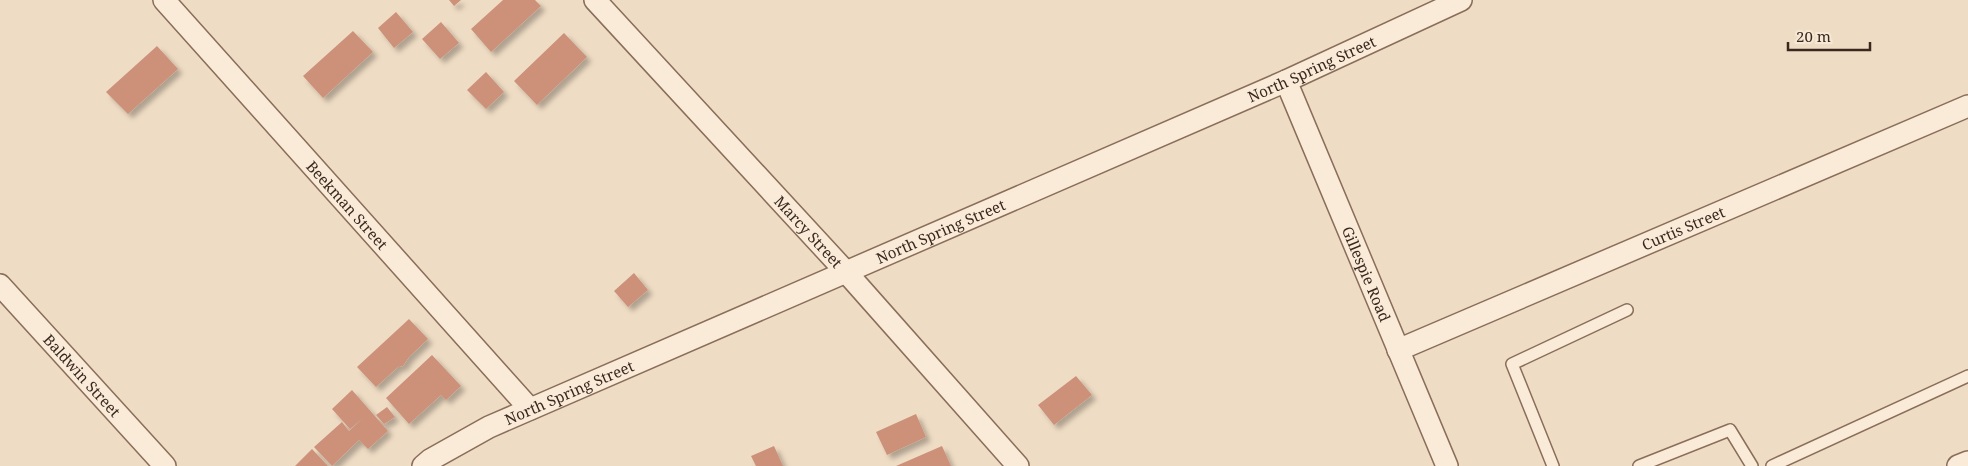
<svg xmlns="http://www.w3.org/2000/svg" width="1968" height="466" viewBox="0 0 1968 466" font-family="'Noto Serif',serif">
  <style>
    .building { fill: #cd917a; filter: url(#shadow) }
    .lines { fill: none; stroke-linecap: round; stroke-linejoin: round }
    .service-casing { stroke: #8a6d5a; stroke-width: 14 }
    .minor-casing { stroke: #8a6d5a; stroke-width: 24 }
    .service { stroke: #f9ebd8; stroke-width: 11 }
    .minor { stroke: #f9ebd8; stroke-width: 21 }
    .labels { text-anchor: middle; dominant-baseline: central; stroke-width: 5; stroke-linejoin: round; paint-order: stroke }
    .street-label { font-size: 15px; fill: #3a281f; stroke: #f6e8d4 }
  </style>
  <defs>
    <filter id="shadow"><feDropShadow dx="4.5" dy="4.5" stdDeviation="2.5" flood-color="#0004"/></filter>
  </defs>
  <rect width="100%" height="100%" fill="#efdcc4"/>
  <path class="building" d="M449,0H461L454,6Z
    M503,0H535L541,6L491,52L471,29Z
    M396,12L413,32L394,48L378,28Z
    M441,22L459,43L440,59L422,39Z
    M353,31L373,52L323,98L303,76Z
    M564,33L587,57L537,105L514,81Z
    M157,46L178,69L128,114L106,92Z
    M486,72L504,92L486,109L467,90Z
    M634,273L648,290L628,307L614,291Z
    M409,319L428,339L409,357L403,366L398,367L376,387L357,367Z
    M432,355L461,386L446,400L441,395L409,424L386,398Z
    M1076,376L1092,395L1054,425L1038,405Z
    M352,390L388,431L368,449L359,440L332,466L314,447L342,422L349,431L364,417L350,429L332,409Z
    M387,407L395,417L384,424L376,415Z
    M916,414L926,437L887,455L876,432Z
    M774,446L783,466H756L751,456Z
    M942,446L951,466H896Z
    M312,449L328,466H295Z"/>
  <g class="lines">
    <g class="service-casing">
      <path id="service" d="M1553,466L1512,364L1627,310
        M1639,466L1730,430L1752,466
        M1772,466L1968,376"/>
    </g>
    <g class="minor-casing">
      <g id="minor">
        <path id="s1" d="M164,0L530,409"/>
        <path id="s2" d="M595,0L846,272L1018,466"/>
        <path id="s3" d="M1286,81L1447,466"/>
        <path id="s4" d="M0,285L165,466"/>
        <path id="s5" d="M1398,350L1968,106"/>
        <path id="s6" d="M423,466L430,460L489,427L1286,81L1461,0"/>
        <path d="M1958,466L1968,462"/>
      </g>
    </g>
    <use href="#service" class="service"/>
    <use href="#minor" class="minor"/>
  </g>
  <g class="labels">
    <g class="street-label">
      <text stroke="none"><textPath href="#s6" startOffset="974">North Spring Street</textPath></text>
      <text stroke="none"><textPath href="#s1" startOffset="275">Beekman Street</textPath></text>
      <text stroke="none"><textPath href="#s5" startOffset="310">Curtis Street</textPath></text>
      <text stroke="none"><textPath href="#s2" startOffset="315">Marcy Street</textPath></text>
      <text stroke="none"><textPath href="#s6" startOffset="569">North Spring Street</textPath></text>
      <text stroke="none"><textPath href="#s3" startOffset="209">Gillespie Road</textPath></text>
      <text stroke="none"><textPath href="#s4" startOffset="122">Baldwin Street</textPath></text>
      <text stroke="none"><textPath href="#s6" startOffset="164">North Spring Street</textPath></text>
    </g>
  </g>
  <path d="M1788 42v8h82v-8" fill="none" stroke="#3a281f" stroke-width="2.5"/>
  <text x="1796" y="42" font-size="15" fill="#3a281f" stroke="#f6e8d4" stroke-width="4" paint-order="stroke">20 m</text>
</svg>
